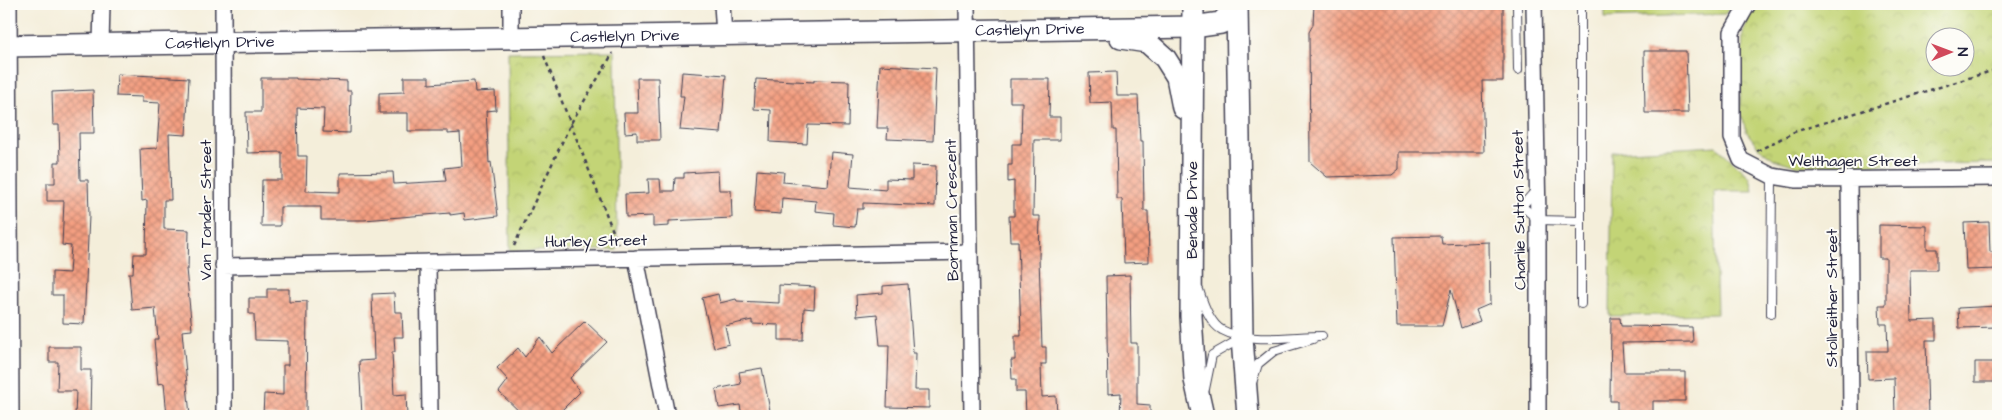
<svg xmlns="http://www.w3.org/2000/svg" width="2002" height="420" viewBox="0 0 2002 420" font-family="'Architects Daughter',sans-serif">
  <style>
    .park { fill: url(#park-crowns); stroke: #727b58; fill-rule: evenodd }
    .building { fill: url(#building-cross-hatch) }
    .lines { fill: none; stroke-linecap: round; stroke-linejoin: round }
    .lane-casing { stroke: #424153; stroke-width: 10 }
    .street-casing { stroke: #424153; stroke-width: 18 }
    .secondary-casing { stroke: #424153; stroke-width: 24 }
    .path { stroke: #424153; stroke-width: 2.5; stroke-dasharray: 4 4; stroke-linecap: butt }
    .lane { stroke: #fff; stroke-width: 8 }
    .street { stroke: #fff; stroke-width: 15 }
    .secondary { stroke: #fff; stroke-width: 21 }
    .labels { text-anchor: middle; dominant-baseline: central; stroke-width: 4; stroke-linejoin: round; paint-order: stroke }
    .street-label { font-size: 16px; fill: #22223b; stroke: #fdfcf7 }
  </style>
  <defs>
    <pattern id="park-crowns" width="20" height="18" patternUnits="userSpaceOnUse" patternTransform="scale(1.25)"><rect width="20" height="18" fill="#c3d476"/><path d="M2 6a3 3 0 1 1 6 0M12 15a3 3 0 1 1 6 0" fill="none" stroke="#a7b667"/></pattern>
    <pattern id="building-cross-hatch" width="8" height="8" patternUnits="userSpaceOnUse" patternTransform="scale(1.25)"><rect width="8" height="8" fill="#f49f81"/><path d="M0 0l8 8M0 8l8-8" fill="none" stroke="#c5816b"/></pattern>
  </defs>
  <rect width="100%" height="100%" fill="#fdfcf7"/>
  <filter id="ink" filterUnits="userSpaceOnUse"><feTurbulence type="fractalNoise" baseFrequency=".02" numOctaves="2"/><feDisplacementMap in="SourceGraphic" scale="10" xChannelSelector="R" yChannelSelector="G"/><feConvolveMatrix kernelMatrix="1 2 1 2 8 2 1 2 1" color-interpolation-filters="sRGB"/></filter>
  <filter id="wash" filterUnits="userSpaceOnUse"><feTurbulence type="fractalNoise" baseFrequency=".0096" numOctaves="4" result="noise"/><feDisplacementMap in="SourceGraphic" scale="20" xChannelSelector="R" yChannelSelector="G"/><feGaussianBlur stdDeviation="1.12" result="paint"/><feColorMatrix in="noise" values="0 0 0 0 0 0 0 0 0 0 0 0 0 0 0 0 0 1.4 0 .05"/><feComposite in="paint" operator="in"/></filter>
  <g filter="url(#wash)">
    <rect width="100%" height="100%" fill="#f4eeda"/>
    <path class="park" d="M1605,4H1733L1725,14L1605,18Z
      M1762,4H1998V163L1796,166L1774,159L1759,148L1746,131L1740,110L1743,33L1750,14ZM1934,38H1964V68H1934Z
      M615,51L617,250L510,251L508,52Z
      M1716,146L1750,177L1753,191H1714L1717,314L1610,316L1612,152Z"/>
    <g id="blocks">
      <path class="building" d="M1314,4H1503V81H1482L1484,152H1399V169L1392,175L1327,177L1310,162L1309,32L1313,25Z
        M1644,51H1686L1688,113H1645Z
        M880,65L936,68L933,141L887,139L888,128H877Z
        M682,72L726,75L721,133L680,130L684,96H680Z
        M1116,72L1117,96H1138L1140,141H1143L1144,211H1148L1149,262L1124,263L1122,199H1117L1116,130H1113L1112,102L1090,103L1089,73Z
        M117,74L189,78L186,135L169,134L171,200H164V229L189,230L188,269H186L192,330L182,331L190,416H167L164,383L158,384L154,339H158L155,308L132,310L129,273H133L134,254H146L147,200L142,201L140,149L157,148L160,103L142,102V97L116,96Z
        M404,77H429V84L474,81L475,92L495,91L496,110L486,111L489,163L491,162L498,216L465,220L464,213L450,215V213L364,220H321V207H280V226H261L262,180H282V152L247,153L246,112H261V78H296V79L347,81V91H351L350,133L323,132L324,109L297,108L298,156H307L306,191L340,192V173L393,172L394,184L446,181L444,168L462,166L460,133L448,134V131H408V113H379V93L404,92Z
        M637,78H658L660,140H637V132L625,133L624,113H638Z
        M756,79L814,82V80L849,81L848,126L808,125L807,144L770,142L771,110L754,109Z
        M1010,79H1050L1049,117H1060V140H1034L1033,216H1040L1039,258L1042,347H1046V364H1041L1042,397L1056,396L1057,416H1026L1025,392H1016V379H1012L1011,360H1015V336H1021L1018,241H1010L1009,216H1014V181L1008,182V165H1012V144H1021L1022,102H1010Z
        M93,90L94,133H79L80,180H88L89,216L84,324L63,323V295H52V272L69,273L71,246L62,245L64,201H47V183H55V162H60L59,125H53L52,92Z
        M831,152L853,154L850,187L886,190V179L912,180V165L936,166L935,206L863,203V209H857L855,227L833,225L834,213L815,211L816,201L782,198L781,214L754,212L757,170L784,172L783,182L828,186Z
        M718,171L719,190H731L732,218L669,221V226L653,227V216L626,217L625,194L649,193L648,179H660L661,191H674L675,178H684V173Z
        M1989,222L1990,252H1998V269L1966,270L1964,223Z
        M1879,225L1927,226V249H1937V270H1910L1911,321L1936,320V340H1926L1928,416H1895L1894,378L1868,379L1867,351H1888L1887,324H1880L1879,305H1886V258H1879Z
        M1441,236L1442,244L1489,242L1490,304L1476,310L1480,321L1461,328L1451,290L1442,326H1397L1394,237Z
        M1130,275L1131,343H1137V404L1150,405V416H1120L1121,393L1108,394L1106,276Z
        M908,284L913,353H916L915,390H929V408L887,407L889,345H880L877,314L857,316L856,295L883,293V286Z
        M779,285L815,287L814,309L804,308L803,340H779V325L752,324V320L725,326L729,344L714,348L702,298L718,294L720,303L736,299L737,301L779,303Z
        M267,289H289V302L307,301L306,416H263L264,394L283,395V365H288V341L255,340L254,314H249V298H267Z
        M394,293L395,312H402L403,337H394L395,352H392L394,395L406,394L407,416H362L359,361L374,360L372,294Z
        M1998,306V327L1959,328L1958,308Z
        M1611,318H1620L1621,326L1692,327L1693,342L1622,343L1624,372H1685V401H1653V416H1617V401H1610Z
        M585,321L607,342L570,378L580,392L556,416H524L499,392L508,380L497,368L518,348L525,357L540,337L552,353Z
        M49,347H81V370H91L90,416H75L76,391H57L58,362H49Z
        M1975,362H1998V382H1975Z
        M762,368L771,416H742L740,405L719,408L716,389L741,384L739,372Z"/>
    </g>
  </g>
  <g filter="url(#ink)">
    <use href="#blocks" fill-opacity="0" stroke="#424153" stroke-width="1"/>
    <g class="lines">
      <g class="lane-casing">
        <path id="lane" d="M1517,4L1518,70
          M1536,190L1522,206L1538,220L1581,221
          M1199,290C1203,303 1210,324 1222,330C1247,344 1293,336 1322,336
          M1581,304V4
          M1771,314L1772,176
          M1252,383L1258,364L1274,351L1313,339
          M1205,389L1212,355L1240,339"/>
      </g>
      <g class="street-casing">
        <path id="street" d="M9,4L11,416
          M223,4L224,416
          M511,4V39
          M722,4L724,35
          M967,4L972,416
          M1534,4L1538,220V416
          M1748,4L1732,32V138L1741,160L1772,176L1797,180L1998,178
          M101,45L102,4
          M1849,179L1851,416
          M636,258L667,416
          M428,262L430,416
          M223,266L970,252"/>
      </g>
      <g class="secondary-casing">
        <g id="secondary">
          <path d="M1193,4L1191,316L1195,380L1203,416"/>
          <path d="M1237,4L1242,338L1248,416"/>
          <path d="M1121,38L1147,42L1165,58L1177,77L1183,108"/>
          <path id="s1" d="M4,46L1193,27L1221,23L1237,6"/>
        </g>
      </g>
      <path class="path" d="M544,56L618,244
        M1757,151L1794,132L1998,69
        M514,246L571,123L613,53"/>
      <use href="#lane" class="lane"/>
      <use href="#street" class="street"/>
      <use href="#secondary" class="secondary"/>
    </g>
  </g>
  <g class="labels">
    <g class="street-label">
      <text stroke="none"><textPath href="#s1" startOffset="1026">Castlelyn Drive</textPath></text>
      <text stroke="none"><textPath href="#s1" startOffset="621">Castlelyn Drive</textPath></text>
      <text stroke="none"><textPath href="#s1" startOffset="216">Castlelyn Drive</textPath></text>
      <text x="1853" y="161">Welthagen Street</text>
      <text transform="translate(206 210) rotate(-90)">Van Tonder Street</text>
      <text transform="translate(952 210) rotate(-91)">Bornman Crescent</text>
      <text transform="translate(1192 210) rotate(-90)">Benade Drive</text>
      <text transform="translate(1519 210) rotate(-91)">Charlie Sutton Street</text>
      <text transform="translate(596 241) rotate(-1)">Hurley Street</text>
      <text transform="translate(1832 298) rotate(-90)">Stollreither Street</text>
    </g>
  </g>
  <rect width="2002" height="420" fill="none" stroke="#fdfcf7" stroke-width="20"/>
  <g transform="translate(1950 52) rotate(89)"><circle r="24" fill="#fdfcf7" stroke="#a5a5ac"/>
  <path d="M0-4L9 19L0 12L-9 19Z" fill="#d1495b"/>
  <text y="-8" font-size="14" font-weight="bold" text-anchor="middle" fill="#22223b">N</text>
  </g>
</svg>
